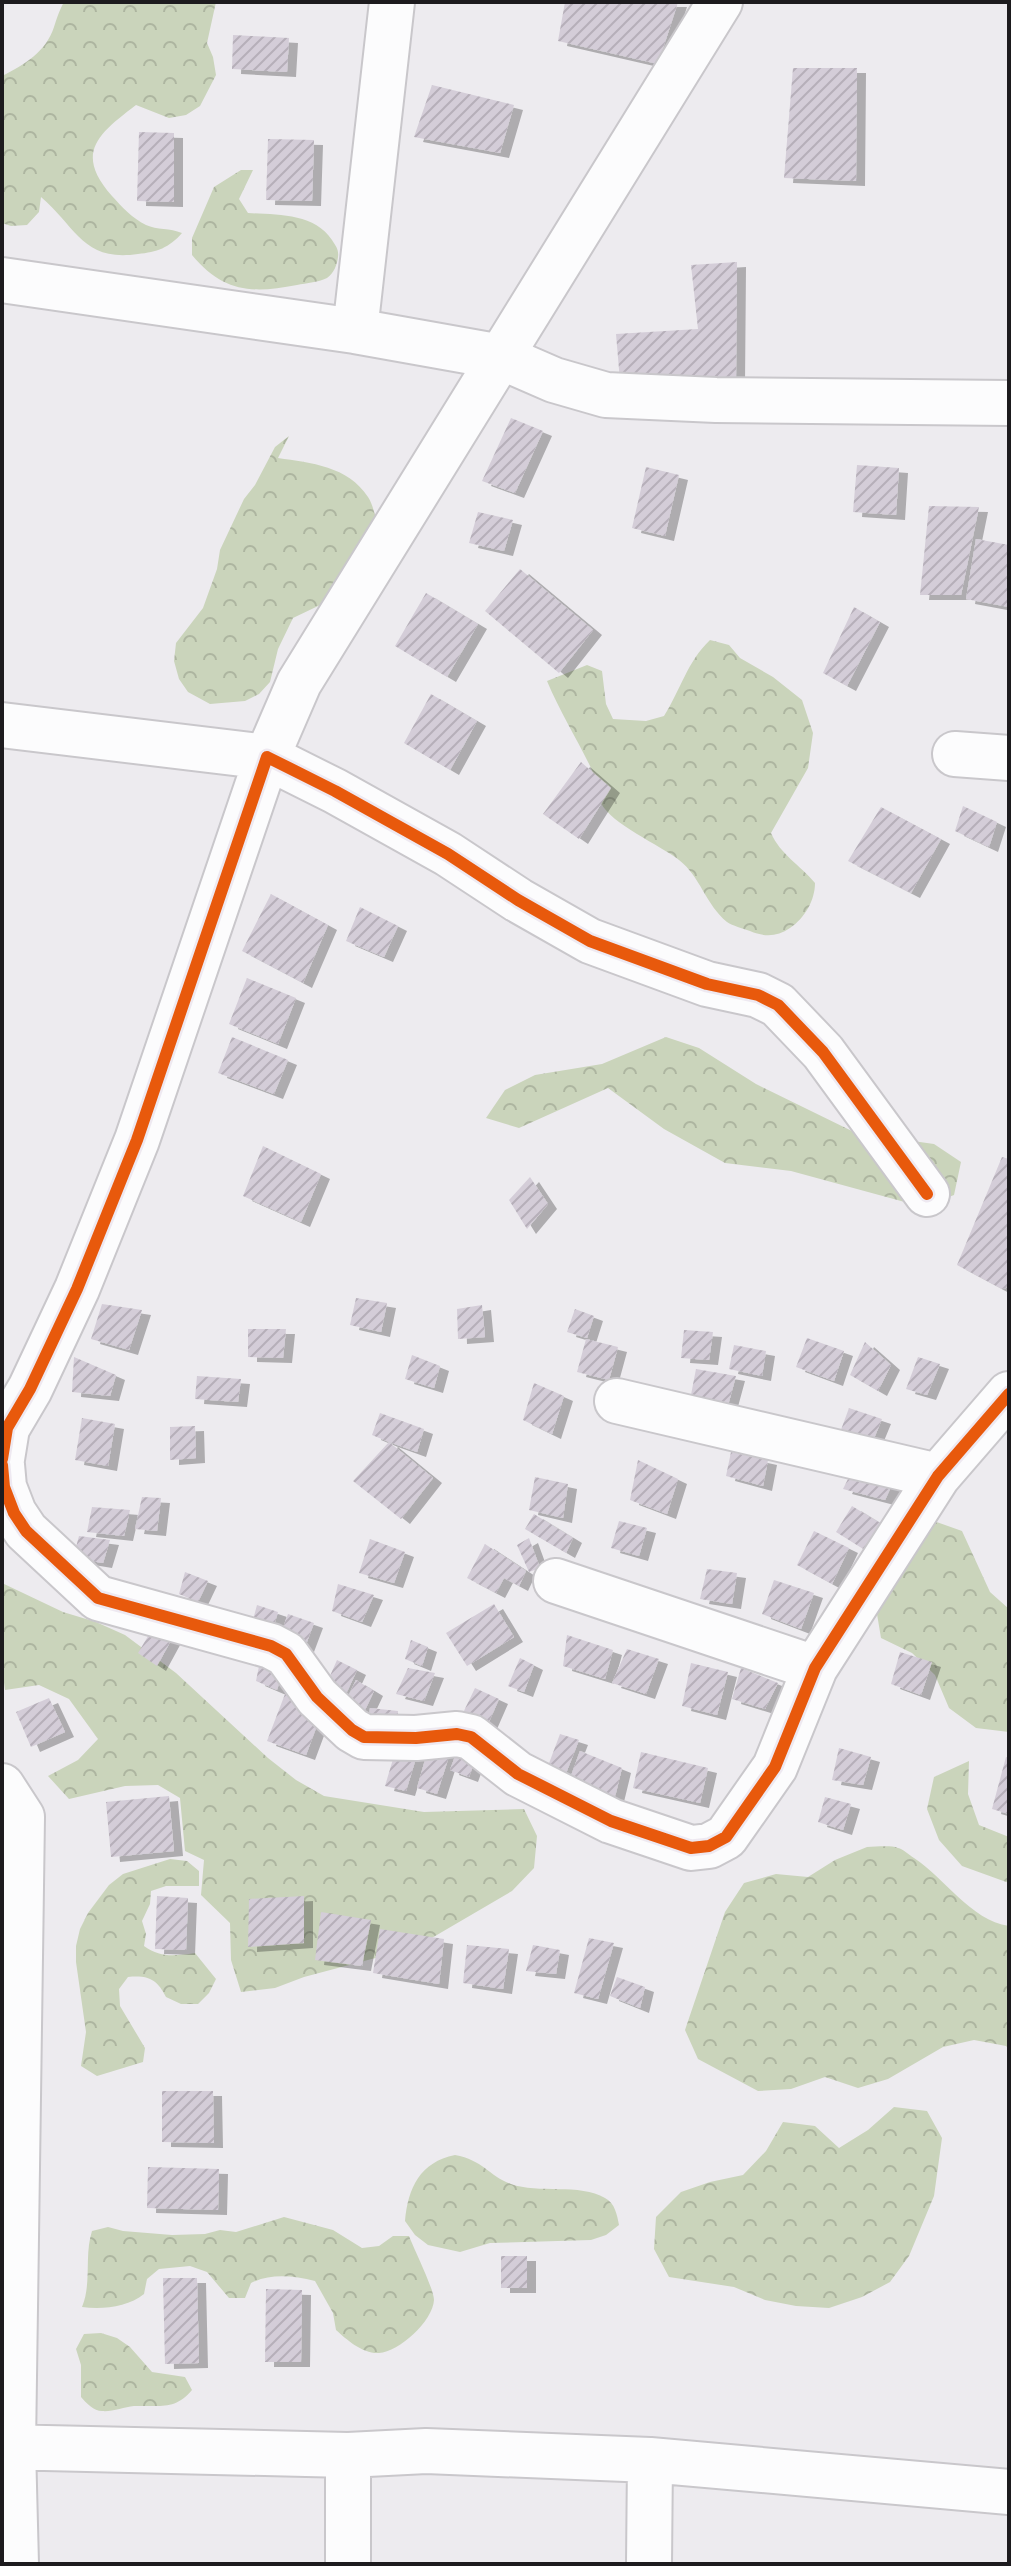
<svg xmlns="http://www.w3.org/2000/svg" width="1011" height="2566" viewBox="0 0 1011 2566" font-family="Raleway,sans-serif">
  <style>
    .forest { fill: url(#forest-crowns) }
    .building { fill: url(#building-hatch); filter: url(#shadow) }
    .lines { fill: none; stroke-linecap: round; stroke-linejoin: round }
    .minor-casing { stroke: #c9c7cb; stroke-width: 48 }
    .minor { stroke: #fcfcfd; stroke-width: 44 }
    .cycleway-casing { stroke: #eee9f1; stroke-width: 17 }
    .cycleway { stroke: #e8590c; stroke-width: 12 }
  </style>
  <defs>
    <pattern id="forest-crowns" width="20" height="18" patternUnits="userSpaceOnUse" patternTransform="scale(2)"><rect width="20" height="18" fill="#cad4bb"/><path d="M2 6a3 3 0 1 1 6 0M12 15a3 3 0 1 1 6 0" fill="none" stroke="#adb5a0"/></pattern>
    <pattern id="building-hatch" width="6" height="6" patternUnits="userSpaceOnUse" patternTransform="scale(2)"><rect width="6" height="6" fill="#d4cdd8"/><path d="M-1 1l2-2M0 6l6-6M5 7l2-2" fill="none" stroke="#b6afb9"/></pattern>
    <filter id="shadow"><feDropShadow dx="9" dy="5" stdDeviation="0" flood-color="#0004"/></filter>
  </defs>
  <rect width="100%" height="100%" fill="#edebef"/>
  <path class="forest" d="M64,2H216L207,43L213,57L216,75L200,106L186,115L169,118L136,105C98,134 74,153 112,196C122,207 132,218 146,225C157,230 170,228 182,233C169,248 157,252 138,254C83,262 77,228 41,197L39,212L27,225L11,226L2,223V76C24,65 46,52 54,27C57,18 59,11 64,2Z
    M241,170H253L239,199L248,213C277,215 314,213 332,240C336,246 339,250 338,257C337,265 334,273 327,278C320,282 306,283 297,285C251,294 223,292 192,255V238L214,187Z
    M289,436L278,458C311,463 348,466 368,497C373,504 375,517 378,526L339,596L293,618L278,649L270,682L259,694L245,701L210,704L188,692L179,679L174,661L176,643L203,608L217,569L220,550L244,499L255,485L275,447Z
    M710,640L729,645L740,658L773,677L802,700L813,733L808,768L771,833C780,854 800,865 815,883C815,900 805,918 790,928C777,937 764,937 750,931C742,928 733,926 727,922C706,905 700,876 679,860C660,845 611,824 601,803C595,793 596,779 591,768C577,739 560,712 547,681L587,665L602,671L606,704L613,719L646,721L664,716C681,689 687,662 710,640Z
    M666,1037L699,1048L756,1084L856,1133L934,1144L961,1162L954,1195L923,1207L791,1171L725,1163L664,1129L608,1088L519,1128L486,1118L505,1090L535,1075L602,1064Z
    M931,1520L962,1531L990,1592L1009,1609V1732L976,1728L949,1708L935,1675L912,1653L881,1638L874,1596Z
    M2,1583L63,1612L96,1622L125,1635L176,1673L268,1758L296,1780L324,1796L424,1812L524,1809L537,1836L534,1868L512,1891L430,1939L398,1952L304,1977L275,1988L241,1992L231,1960L230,1923L201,1895L204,1860L185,1851L180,1798L158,1785L125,1786L69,1799L48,1776L78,1760L98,1739L69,1699L39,1685L5,1690L2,1668Z
    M969,1761L968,1794L979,1825L1009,1837V1883L962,1866L939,1840L927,1809L934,1777Z
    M867,1847C876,1847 890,1845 898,1848C903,1849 909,1855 914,1858C945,1878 970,1920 1009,1926V2049L1006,2046L974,2040L943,2047L888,2079L858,2088L825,2077L791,2089L758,2091L698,2059L685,2030L725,1912L744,1883L776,1874L808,1877L835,1860Z
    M170,1859L187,1861L199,1871V1886H166L151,1891L150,1904L142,1921L146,1934L144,1946C161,1958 174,1956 195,1953L216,1979L209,1993L198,2004H181L166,1997C157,1979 148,1975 128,1977L119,1989L120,2006L145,2048L143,2062L97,2076L81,2066L86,2032L76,1962V1946L80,1929L88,1913L109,1885L123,1874Z
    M894,2107L927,2111L942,2138L934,2196L909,2256L890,2282L862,2297L829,2308L796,2306L765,2300L734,2287L669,2277L654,2249L656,2217L681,2192L710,2182L743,2175L766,2151L783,2122L815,2126L839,2148L868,2130Z
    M455,2155C483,2160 489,2176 511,2184C538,2194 580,2183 605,2198C615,2203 617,2215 619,2225L606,2235L591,2240L490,2243L460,2252L428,2245L415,2235L405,2221C408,2188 420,2162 455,2155Z
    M284,2217L333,2230L362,2248L379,2246L393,2236H409C414,2249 434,2289 434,2300C433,2321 399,2352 379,2353C363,2354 347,2340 336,2330L333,2313L315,2281C293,2276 272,2273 251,2283L245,2298H229L207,2272L190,2266L159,2269L147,2279L144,2294C128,2307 102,2310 82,2307C92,2283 84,2256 92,2231L108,2227L123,2231L172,2235L205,2234L220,2230L236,2232Z
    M101,2333L117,2338L130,2347L152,2372L185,2377L192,2390C175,2411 158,2405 134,2406C124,2407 112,2412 102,2411C94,2411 86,2403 81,2397V2365L76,2349L84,2334Z"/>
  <path class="building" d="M565,2H678L658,64L558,41Z
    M233,35L289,38L287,72L232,69Z
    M793,68H857L856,181L784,178Z
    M432,85L514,105L500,153L414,137Z
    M139,132L174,133V202L137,201Z
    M268,139L314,140L312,201L266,200Z
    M737,262L736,379L620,381L616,334L698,329L691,265Z
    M511,418L543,431L515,493L482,481Z
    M857,465L899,468L896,515L853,512Z
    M646,467L679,475L665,536L632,528Z
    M929,506L979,507L961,595H920Z
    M478,512L513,520L504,551L469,543Z
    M976,539L1009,545V607L966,599Z
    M520,569L593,630L559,673L485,611Z
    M426,593L478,624L447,677L395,646Z
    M854,607L880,622L847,686L823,673Z
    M431,694L477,721L450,770L404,743Z
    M581,762L611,788L579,839L543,814Z
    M963,806L997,822L989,847L955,831Z
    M881,807L941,839L911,893L848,861Z
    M271,894L328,925L303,983L242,951Z
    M360,907L398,926L384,957L346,941Z
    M247,978L296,998L278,1044L229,1024Z
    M232,1037L288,1060L274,1094L218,1073Z
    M263,1146L321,1174L301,1222L243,1196Z
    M1002,1157L1009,1159V1281L1006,1288L1002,1289L957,1265Z
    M530,1177L548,1204L527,1229L509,1200Z
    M356,1298L387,1303L381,1332L350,1325Z
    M102,1304L142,1310L129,1350L91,1339Z
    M482,1305L485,1337L458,1339L457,1309Z
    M575,1309L594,1316L587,1338L567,1332Z
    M248,1329H286L283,1358L248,1357Z
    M684,1330L713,1332L709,1360L681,1358Z
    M807,1338L844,1351L834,1381L796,1367Z
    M586,1339L618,1347L609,1380L577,1372Z
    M865,1342L891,1365L878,1391L850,1375Z
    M734,1345L766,1351L762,1376L729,1369Z
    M412,1355L440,1366L434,1388L405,1379Z
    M74,1357L116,1375L110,1396L72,1392Z
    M918,1357L940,1364L927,1395L906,1389Z
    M696,1369L736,1376L727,1409L690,1400Z
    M197,1376L241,1379L238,1402L195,1399Z
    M534,1383L564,1396L552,1434L523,1420Z
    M849,1408L882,1419L870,1448L838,1438Z
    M380,1413L424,1429L417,1452L389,1442L433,1478L401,1519L353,1481L389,1442L372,1435Z
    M82,1418L115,1424L108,1466L75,1460Z
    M195,1426L196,1458L170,1460V1427Z
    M731,1452L768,1460L763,1486L726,1476Z
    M638,1460L678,1479L667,1514L630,1500Z
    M857,1461L896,1476L885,1500L843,1489Z
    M535,1477L568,1484L563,1518L529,1510Z
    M142,1497L161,1498L157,1531L135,1529Z
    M852,1506L883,1525L868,1552L836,1532Z
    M92,1507L130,1510L124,1536L87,1532Z
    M534,1514L573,1538L566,1553L525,1529Z
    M619,1521L647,1528L639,1556L611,1548Z
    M814,1531L849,1548L832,1584L797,1565Z
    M79,1536L110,1540L103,1563L73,1558Z
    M529,1538L540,1568L529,1572L517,1545Z
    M370,1539L405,1552L394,1583L359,1573Z
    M485,1544L526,1571L519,1586L504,1578L496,1593L467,1578Z
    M707,1569L737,1573L732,1604L700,1599Z
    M185,1572L208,1581L198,1602L179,1594Z
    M774,1580L814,1593L801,1629L762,1614Z
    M338,1584L374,1595L362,1622L332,1611Z
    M494,1604L514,1637L467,1666L446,1633Z
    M257,1605L278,1612L272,1632L251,1627Z
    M288,1614L314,1623L305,1647L279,1639Z
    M157,1621L176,1631L157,1666L138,1653Z
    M567,1635L613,1650L605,1679L563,1666Z
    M411,1640L428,1647L422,1666L405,1659Z
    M627,1649L659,1659L646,1694L612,1683Z
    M900,1652L932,1662L921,1695L891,1684Z
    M261,1656L284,1666L277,1690L256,1681Z
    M520,1658L534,1665L524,1692L508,1686Z
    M337,1660L357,1670L346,1694L326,1685Z
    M691,1663L728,1672L717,1715L682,1706Z
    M408,1668L435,1673L424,1701L396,1694Z
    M741,1668L778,1683L765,1709L732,1699Z
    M356,1680L374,1691L365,1710L346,1701Z
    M475,1688L499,1699L488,1724L463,1713Z
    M285,1694L322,1712L306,1755L267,1741Z
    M49,1698L65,1732L31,1747L16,1712Z
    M370,1708L398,1711L396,1731L368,1730Z
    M560,1734L579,1740L563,1781L545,1774Z
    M460,1743L479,1749L469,1777L450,1770Z
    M429,1746L450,1753L437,1794L417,1788Z
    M839,1748L871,1757L863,1785L832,1780Z
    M396,1749L417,1755L406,1791L385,1786Z
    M580,1751L622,1768L614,1801L567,1787Z
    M641,1752L708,1768L700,1803L633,1788Z
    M1006,1757L1009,1758V1814L992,1809Z
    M169,1796L174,1851L111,1857L106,1802Z
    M825,1797L851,1804L843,1830L818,1822Z
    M157,1896L188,1898L186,1950L155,1949Z
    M304,1896V1943L248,1947L249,1899Z
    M321,1912L371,1920L362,1966L315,1960Z
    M380,1929L444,1939L439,1984L373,1973Z
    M589,1938L614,1943L598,1999L574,1993Z
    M467,1945L509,1949L503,1989L463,1983Z
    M533,1945L560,1950L556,1974L526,1971Z
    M617,1977L645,1987L640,2008L610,1996Z
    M162,2091H213L214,2143L162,2142Z
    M148,2167L219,2169L218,2210L147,2208Z
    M501,2256H527V2288H501Z
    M163,2278H197L199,2363L165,2364Z
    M266,2289L302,2290L301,2362H265Z"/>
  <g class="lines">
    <g class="minor-casing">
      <path id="minor" d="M2,280L355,331L501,357L554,380L606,395L716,400L1009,403
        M355,331L392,2
        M2,725L267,757L299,683L720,2
        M955,754L1009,758
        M617,1401L938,1476
        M2,1459L7,1428L30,1389L77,1289L137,1140L267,757L335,791L448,854L518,900L590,941L707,984L758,995L778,1005L823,1052L927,1194
        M2,1465L4,1487L14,1513L26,1531L98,1598L271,1646L286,1654L317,1697L352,1730L364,1737L416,1738L457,1734L471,1737L518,1774L611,1821L691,1848L709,1846L726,1837L775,1767L815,1668L938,1476L1009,1394
        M556,1581L815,1668
        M2,1786L22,1817L13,2447L16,2564
        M2,2447L348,2455L426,2451L650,2460L1009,2492
        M348,2564V2455
        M649,2564L650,2460"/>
    </g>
    <use href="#minor" class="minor"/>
    <g class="cycleway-casing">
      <path id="cycleway" d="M2,1459L7,1428L30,1389L77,1289L137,1140L267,757L335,791L448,854L518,900L590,941L707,984L758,995L778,1005L823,1052L927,1194
        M2,1465L4,1487L14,1513L26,1531L98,1598L271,1646L286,1654L317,1697L352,1730L364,1737L416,1738L457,1734L471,1737L518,1774L611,1821L691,1848L709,1846L726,1837L775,1767L815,1668L938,1476L1009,1394"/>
    </g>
    <use href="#cycleway" class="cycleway"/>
  </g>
  <rect width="1011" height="2566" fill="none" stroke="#1d1b1e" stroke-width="8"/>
</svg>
